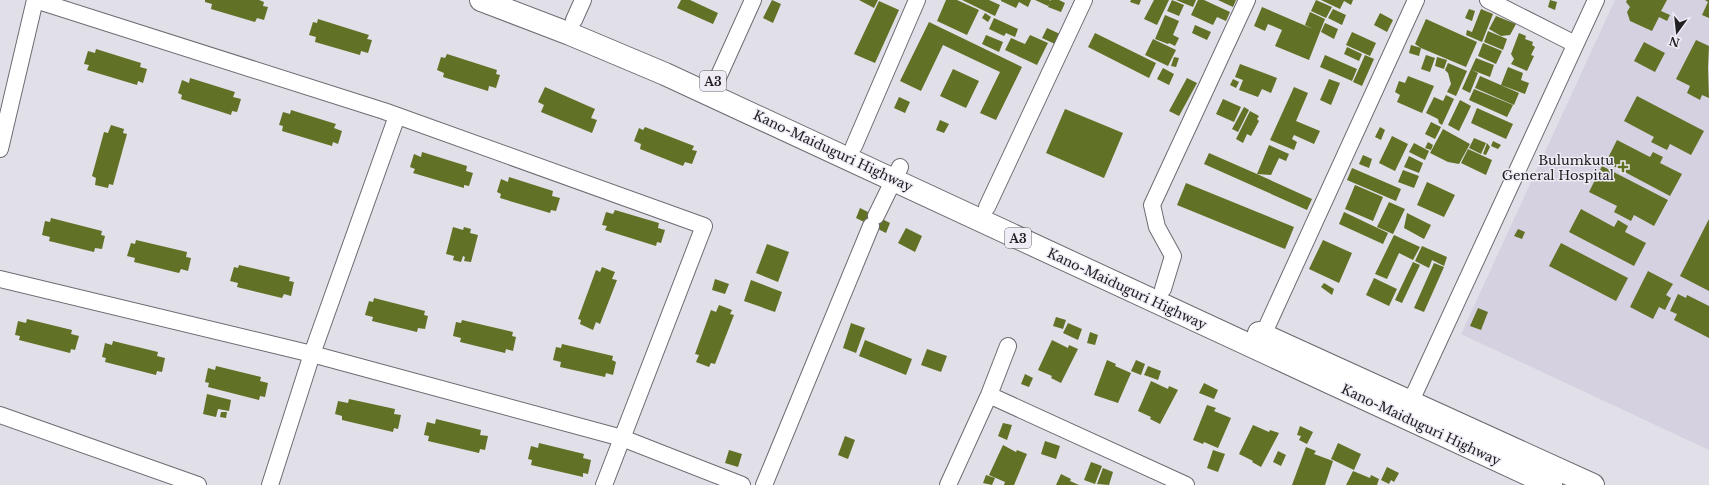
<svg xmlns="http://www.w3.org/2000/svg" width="1709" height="485" viewBox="0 0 1709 485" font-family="'Libre Baskerville',serif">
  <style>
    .built { fill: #d5d1e0 }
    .building { fill: #617126 }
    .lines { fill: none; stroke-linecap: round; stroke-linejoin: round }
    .minor-casing { stroke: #6d6b72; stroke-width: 18 }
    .trunk-casing { stroke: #6d6b72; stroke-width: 24 }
    .minor { stroke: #fff; stroke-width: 16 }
    .trunk { stroke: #fff; stroke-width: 22 }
    .poi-dot { fill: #61721f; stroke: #efecf5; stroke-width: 1.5 }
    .labels { text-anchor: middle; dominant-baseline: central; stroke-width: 3; stroke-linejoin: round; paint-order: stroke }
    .shield { fill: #efecf5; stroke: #5f5d62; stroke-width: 1 }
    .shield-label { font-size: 12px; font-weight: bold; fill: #212023 }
    .street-label { font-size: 13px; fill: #212023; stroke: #efecf5 }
    .poi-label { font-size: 13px; fill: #212023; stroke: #efecf5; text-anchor: end }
  </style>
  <rect width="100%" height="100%" fill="#e1dfe8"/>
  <path class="built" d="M1615,0H1709V450L1461,334Z"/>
  <path class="building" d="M205,0H259L264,2L263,6L268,7L264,20L257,18L255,22L211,9L212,4L205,2Z
    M681,0H690L718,13L713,24L677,8Z
    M772,0L781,4L773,23L763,18Z
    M859,0H878L874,8Z
    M946,0H957L979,10L967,35L937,21Z
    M962,0H989L1000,5L995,16Z
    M1001,0H1031L1028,7L1019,2L1016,8L1001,1Z
    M1035,0H1049L1051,1L1048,6Z
    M1051,0H1059L1065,3L1061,12L1048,7Z
    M1131,0H1141L1139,5L1130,2Z
    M1154,0H1169L1157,25L1144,19Z
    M1172,0L1184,5L1179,16L1167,11Z
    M1176,0H1196L1193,7Z
    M1198,0H1204L1230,12L1226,21L1217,17L1213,25L1191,15Z
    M1218,0H1236L1233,7Z
    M1316,0L1332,7L1326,18L1311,11Z
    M1321,0H1353L1351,5L1344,1L1340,9Z
    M1550,0L1557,2L1555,10L1548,7Z
    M1627,0H1667L1661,11L1670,15L1667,21L1659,17L1652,31L1630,21L1627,12L1630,7L1626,2Z
    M1705,0H1709V18L1702,15L1708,2Z
    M879,1L899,10L875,63L854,54Z
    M1262,7L1313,29L1305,25L1310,12L1325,19L1309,60L1275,46L1282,30L1268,24L1265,31L1254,26Z
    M1333,9L1346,15L1342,25L1328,18Z
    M1469,9L1475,11L1472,21L1465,18Z
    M1481,9L1493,14L1482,42L1466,35L1467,30L1472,32Z
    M985,13L991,17L988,22L982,18Z
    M1380,13L1393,20L1387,32L1374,25Z
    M1165,15L1179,21L1173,35L1179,38L1175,46L1169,43L1168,44L1155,39Z
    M1496,16L1516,24L1510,35L1501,36L1489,29Z
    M994,18L1018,29L1015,37L1006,33L1004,36L989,29Z
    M318,19L369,35L367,39L372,40L368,53L361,51L360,55L315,42L316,37L309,35L313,22L317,23Z
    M1426,19L1477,42L1466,67L1421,48L1419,56L1409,53L1411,45L1421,48L1415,44Z
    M929,22L1022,67L996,120L980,113L1000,72L943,45L921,91L900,81Z
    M1325,23L1338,29L1334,39L1321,32Z
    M1195,25L1211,32L1207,40L1192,33Z
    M1047,28L1060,34L1055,44L1042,38Z
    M1488,31L1507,39L1503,50L1484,42Z
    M1352,32L1376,43L1370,56L1346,45Z
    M1095,33L1156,63L1149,78L1088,47Z
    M1519,33L1526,36L1525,39L1533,42L1532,45L1535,47L1531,55L1534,56L1527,71L1511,64L1514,59L1511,54Z
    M986,35L1003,42L999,52L982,44Z
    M1030,35L1048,43L1037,65L1005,50L1011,38L1025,44Z
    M1153,39L1176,50L1168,66L1145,55Z
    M1696,40L1709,46L1708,68L1709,98L1702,95L1700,100L1687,93L1690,86L1676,79Z
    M1644,42L1665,53L1655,72L1634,61Z
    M1483,43L1502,51L1496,64L1478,56Z
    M1347,47L1362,54L1359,61L1344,54Z
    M96,49L141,63L140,67L147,69L143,83L138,81L137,85L87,70L89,65L84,64L88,51L95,53Z
    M447,54L497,70L496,74L500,75L496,88L489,86L488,91L443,77L444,73L437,70L441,57L445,58Z
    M1325,55L1357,69L1352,81L1320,67Z
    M1365,55L1374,59L1362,86L1353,82Z
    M1426,55L1435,58L1430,72L1421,69Z
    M1174,57L1179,58L1176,67L1171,66Z
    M1437,57L1447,60L1444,69L1435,66Z
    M1476,58L1494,65L1490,77L1472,70L1478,73L1470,93L1462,89Z
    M1448,63L1467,71L1456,96L1447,92L1451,84L1448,73L1445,70Z
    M1240,64L1277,78L1271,93L1262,89L1258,97L1239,90L1243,80L1235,77Z
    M1508,67L1523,73L1521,80L1529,83L1525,94L1501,85Z
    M1163,68L1174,74L1169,85L1157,79Z
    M953,69L979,81L966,108L940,96Z
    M1408,76L1434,86L1422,113L1397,102L1400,95L1395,92L1399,81L1405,83Z
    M1480,76L1519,93L1514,105L1475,88Z
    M190,78L235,92L233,97L241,99L237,112L232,111L231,115L181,99L182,95L178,93L182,80L189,83Z
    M1187,78L1197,83L1179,116L1169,111Z
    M1233,79L1239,82L1236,88L1230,85Z
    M1329,79L1340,83L1331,105L1320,100Z
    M545,87L595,109L591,118L597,120L592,133L541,112L544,105L538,102Z
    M1294,87L1308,93L1296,121L1320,131L1314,144L1294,135L1292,139L1297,142L1294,150L1270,140Z
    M1474,89L1513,105L1507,117L1469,100Z
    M1446,95L1454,99L1442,125L1439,123L1438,119L1426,113L1434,97L1443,101Z
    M1637,96L1704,131L1691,155L1670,144L1667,150L1651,142L1654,137L1624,121Z
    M899,97L910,102L905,113L894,108Z
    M1223,99L1241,107L1234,122L1216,114Z
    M1460,100L1471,106L1459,131L1448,125Z
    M1244,107L1249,110L1238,132L1232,129Z
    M1477,108L1513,124L1506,139L1471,123Z
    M1065,109L1123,133L1104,178L1046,153Z
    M291,110L336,124L334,128L342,131L338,144L333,142L332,146L282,131L283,126L279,125L283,112L290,114Z
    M1250,111L1259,116L1257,119L1259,121L1251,136L1247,134L1243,143L1236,139Z
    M940,120L949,124L944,133L936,130Z
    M1431,122L1441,127L1435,139L1425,134Z
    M111,125L124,129L123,133L127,134L113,185L109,184L108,188L95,185L96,178L92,176L104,132L108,133Z
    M645,127L694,146L692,150L697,151L692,164L685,162L683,166L640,149L641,144L634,141L639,128L643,130Z
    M1380,127L1385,130L1381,140L1375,137Z
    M1443,129L1470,144L1459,164L1448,162L1430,153Z
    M1392,136L1408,144L1395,171L1379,163Z
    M1474,138L1486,143L1481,154L1469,148Z
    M1617,140L1650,157L1653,152L1663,157L1660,163L1682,174L1670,196L1606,162Z
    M1493,141L1501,145L1498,149L1491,146Z
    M1428,142L1433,145L1431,150L1425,148Z
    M1414,143L1429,151L1425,160L1409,152Z
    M1487,143L1490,147L1486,155L1483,154Z
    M1269,145L1289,154L1286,161L1279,158L1271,175L1257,174L1312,199L1307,210L1204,164L1209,153L1257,174Z
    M1468,149L1492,160L1486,175L1461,163Z
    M422,152L467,166L466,171L473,173L469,186L464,185V188L413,173L415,169L410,167L414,154L421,157Z
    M1363,155L1372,159L1369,168L1359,164Z
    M1409,156L1423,163L1419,173L1404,167Z
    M1602,166L1668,200L1654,226L1634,215L1631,221L1614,212L1617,206L1589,192Z
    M1352,168L1401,189L1396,201L1347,180Z
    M1403,170L1419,176L1414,188L1398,182Z
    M509,177L553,191L552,196L560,198L556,211L551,210L550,213L500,198L501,194L497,192L501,179L508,182Z
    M1427,182L1455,195L1444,217L1417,205Z
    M1186,183L1294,227L1285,249L1177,205Z
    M1355,185L1383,197L1373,221L1345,209Z
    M1389,202L1405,209L1393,234L1377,227Z
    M860,208L890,223L886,233L856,218Z
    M1581,209L1614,227L1618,220L1628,226L1625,232L1646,243L1634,266L1569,232Z
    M615,210L659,223L658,228L665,230L661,243L657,242L656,246L605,230L607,226L602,225L606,212L613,214Z
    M1344,212L1388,233L1383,244L1339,224Z
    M1407,213L1431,225L1424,239L1404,228Z
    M51,218L102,231L101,235L105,236L102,249L95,248L94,252L49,241L50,237L42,235L45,221L50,222Z
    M1709,219V291L1680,276Z
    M453,227L463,230L464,227L471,229L470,233L478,235L471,262L464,261L465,257L463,256L461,262L453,260L454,256L446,254Z
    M906,228L922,236L915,252L898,243Z
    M1518,229L1525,232L1522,239L1514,236Z
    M1394,235L1420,247L1413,260L1399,253L1387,279L1375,274Z
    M136,240L187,252L186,257L191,258L188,271L181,269L179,273L134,262L135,258L127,256L131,243L135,244Z
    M1323,240L1352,253L1339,283L1309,269Z
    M1561,243L1628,278L1616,301L1549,266Z
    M767,244L789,252L778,282L756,273Z
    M1422,246L1447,257L1444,266L1432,260L1429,268L1415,261Z
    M1413,262L1420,265L1402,303L1395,300Z
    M1434,263L1444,267L1424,312L1414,308Z
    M239,265L290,277L289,281L294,282L291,296L284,294L282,298L237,287L238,283L230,281L234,267L238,268Z
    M602,267L615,272L612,279L617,280L600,324L596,322L593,330L580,324L581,320L578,319L596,270L600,272Z
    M1648,271L1673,284L1666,295L1671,298L1665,310L1659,307L1653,319L1630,307Z
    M1374,278L1397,289L1389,306L1366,295Z
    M715,279L729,284L725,294L712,290Z
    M751,280L782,292L775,312L744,301Z
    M1324,283L1334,289L1332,295L1321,287Z
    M1678,294L1686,298L1687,295L1709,306V338L1674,320L1677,314L1670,311Z
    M374,298L425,311L424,315L428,316L425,329L418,328L417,332L372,321L373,317L365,315L369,301L373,302Z
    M719,305L732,310L730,314L734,315L715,364L711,363L709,367L696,362L699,355L695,354L711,310L716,312Z
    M1478,308L1488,312L1481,330L1470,326Z
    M1056,317L1066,320L1063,329L1053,326Z
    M27,319L72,330L71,334L79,336L75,350L71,349L70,353L19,340L20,336L15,335L18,321L26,323Z
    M462,320L513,332L512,336L516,337L513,351L506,349L505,353L460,342L461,338L453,336L456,322L461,323Z
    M851,323L865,328L856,353L843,348Z
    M1068,323L1082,329L1078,340L1063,333Z
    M1090,332L1098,335L1095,345L1087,343Z
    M865,340L912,359L906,375L859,356Z
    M1052,340L1068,348L1069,345L1078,349L1061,383L1051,378L1052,376L1038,370Z
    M113,341L158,352L157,356L165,358L162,372L157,371L156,375L105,362L106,358L102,357L105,343L112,345Z
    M562,344L613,356L612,360L616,362L613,375L606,373L605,377L560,367L561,362L553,360L556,347L561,348Z
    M927,349L947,356L941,372L921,365Z
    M1107,360L1116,364L1115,366L1131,373L1118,403L1094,395Z
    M1136,360L1145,364L1141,375L1131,371Z
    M216,366L261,377L260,381L268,383L265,397L260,396L259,400L208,387L209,383L205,382L208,368L215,370Z
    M1148,366L1161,371L1158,380L1144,375Z
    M1025,374L1033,378L1029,387L1021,384Z
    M1151,381L1168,389L1169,386L1178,390L1160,424L1150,419L1151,417L1138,411Z
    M1204,383L1218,390L1214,399L1199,393Z
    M207,394L231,400L229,411L218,409L216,417L203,414Z
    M349,399L395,409L394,414L401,415L398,429L394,428L393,432L342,420V416L335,414L338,401L348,403Z
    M1207,405L1216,408L1214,411L1231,418L1218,448L1204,442L1203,444L1193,440Z
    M221,412H227L226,418L220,417Z
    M436,419L481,430L480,435L488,436L485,450L480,449L479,453L428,441L429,436L424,435L427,422L435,424Z
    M1003,423L1012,425L1007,440L998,436Z
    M1253,425L1269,432L1270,430L1279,433L1261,467L1252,462L1253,461L1239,454Z
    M1300,426L1313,432L1307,444L1299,440L1301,436L1297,435Z
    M845,436L855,440L848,459L838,455Z
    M1045,441L1060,446L1056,459L1041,454Z
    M539,443L584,454L583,458L591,460L588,474L583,473V477L531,465L532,460L528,459L531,446L538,448Z
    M1338,443L1361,454L1354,470L1331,459Z
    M1003,445L1016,452L1017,450L1027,454L1014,485H1004L1005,482L989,475Z
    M1306,447L1316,451L1314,454L1333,461L1325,485H1292Z
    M729,450L742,454L738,467L725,463Z
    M1213,450L1225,454L1218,472L1207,468Z
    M1278,451L1286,455L1281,466L1273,462Z
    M1091,462L1102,466L1095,484L1084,480Z
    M1387,467L1399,473L1394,482L1391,480L1389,484L1381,480Z
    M1103,468L1113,472L1109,485L1097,484Z
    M1353,471L1370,478L1371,475L1379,479L1377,485H1346Z
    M1061,474L1071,479L1070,481L1079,485H1056Z
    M986,475L995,478L992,485L983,483Z"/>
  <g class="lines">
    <g class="minor-casing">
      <path id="minor" d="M35,0L384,111L704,226L604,485
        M1488,0L1575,44
        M574,20L583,0
        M716,82L753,0
        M854,146L917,0
        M0,149L35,0
        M987,207L1084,0
        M876,216L900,167
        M0,279L312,354L622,438L742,485
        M1163,289L1173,256L1157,227L1152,205L1247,0
        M1263,335L1416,0
        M989,395L1186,485
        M1411,401L1596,0
        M0,415L198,485
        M270,485L312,354L397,116
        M764,485L871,226
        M948,485L989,395L1008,346"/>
    </g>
    <g class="trunk-casing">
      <path id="trunk" d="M481,0L570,34L665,74L1551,485
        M1259,333L1593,485"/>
    </g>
    <use href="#minor" class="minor"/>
    <use href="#trunk" class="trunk"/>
  </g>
  <path class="poi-dot" d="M1621 161h4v4h4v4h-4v4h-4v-4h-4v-4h4z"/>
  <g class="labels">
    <g class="shield">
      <rect x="700" y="71" width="26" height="20" rx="3"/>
      <rect x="1005" y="228" width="26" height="20" rx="3"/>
    </g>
    <g class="shield-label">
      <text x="713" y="81">A3</text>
      <text x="1018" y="238">A3</text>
    </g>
    <g class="street-label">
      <text transform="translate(833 151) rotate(25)">Kano-Maiduguri Highway</text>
      <text transform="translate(1127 289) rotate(25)">Kano-Maiduguri Highway</text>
      <text transform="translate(1421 425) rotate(25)">Kano-Maiduguri Highway</text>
    </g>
    <g class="poi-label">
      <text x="1614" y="160">Bulumkutu<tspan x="1614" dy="15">General Hospital</tspan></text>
    </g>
  </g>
  <g transform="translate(1677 32) rotate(195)" stroke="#efecf5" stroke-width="3" paint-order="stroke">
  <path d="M0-3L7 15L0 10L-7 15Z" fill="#212023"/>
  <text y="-6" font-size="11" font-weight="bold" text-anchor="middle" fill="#212023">N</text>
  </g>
</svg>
